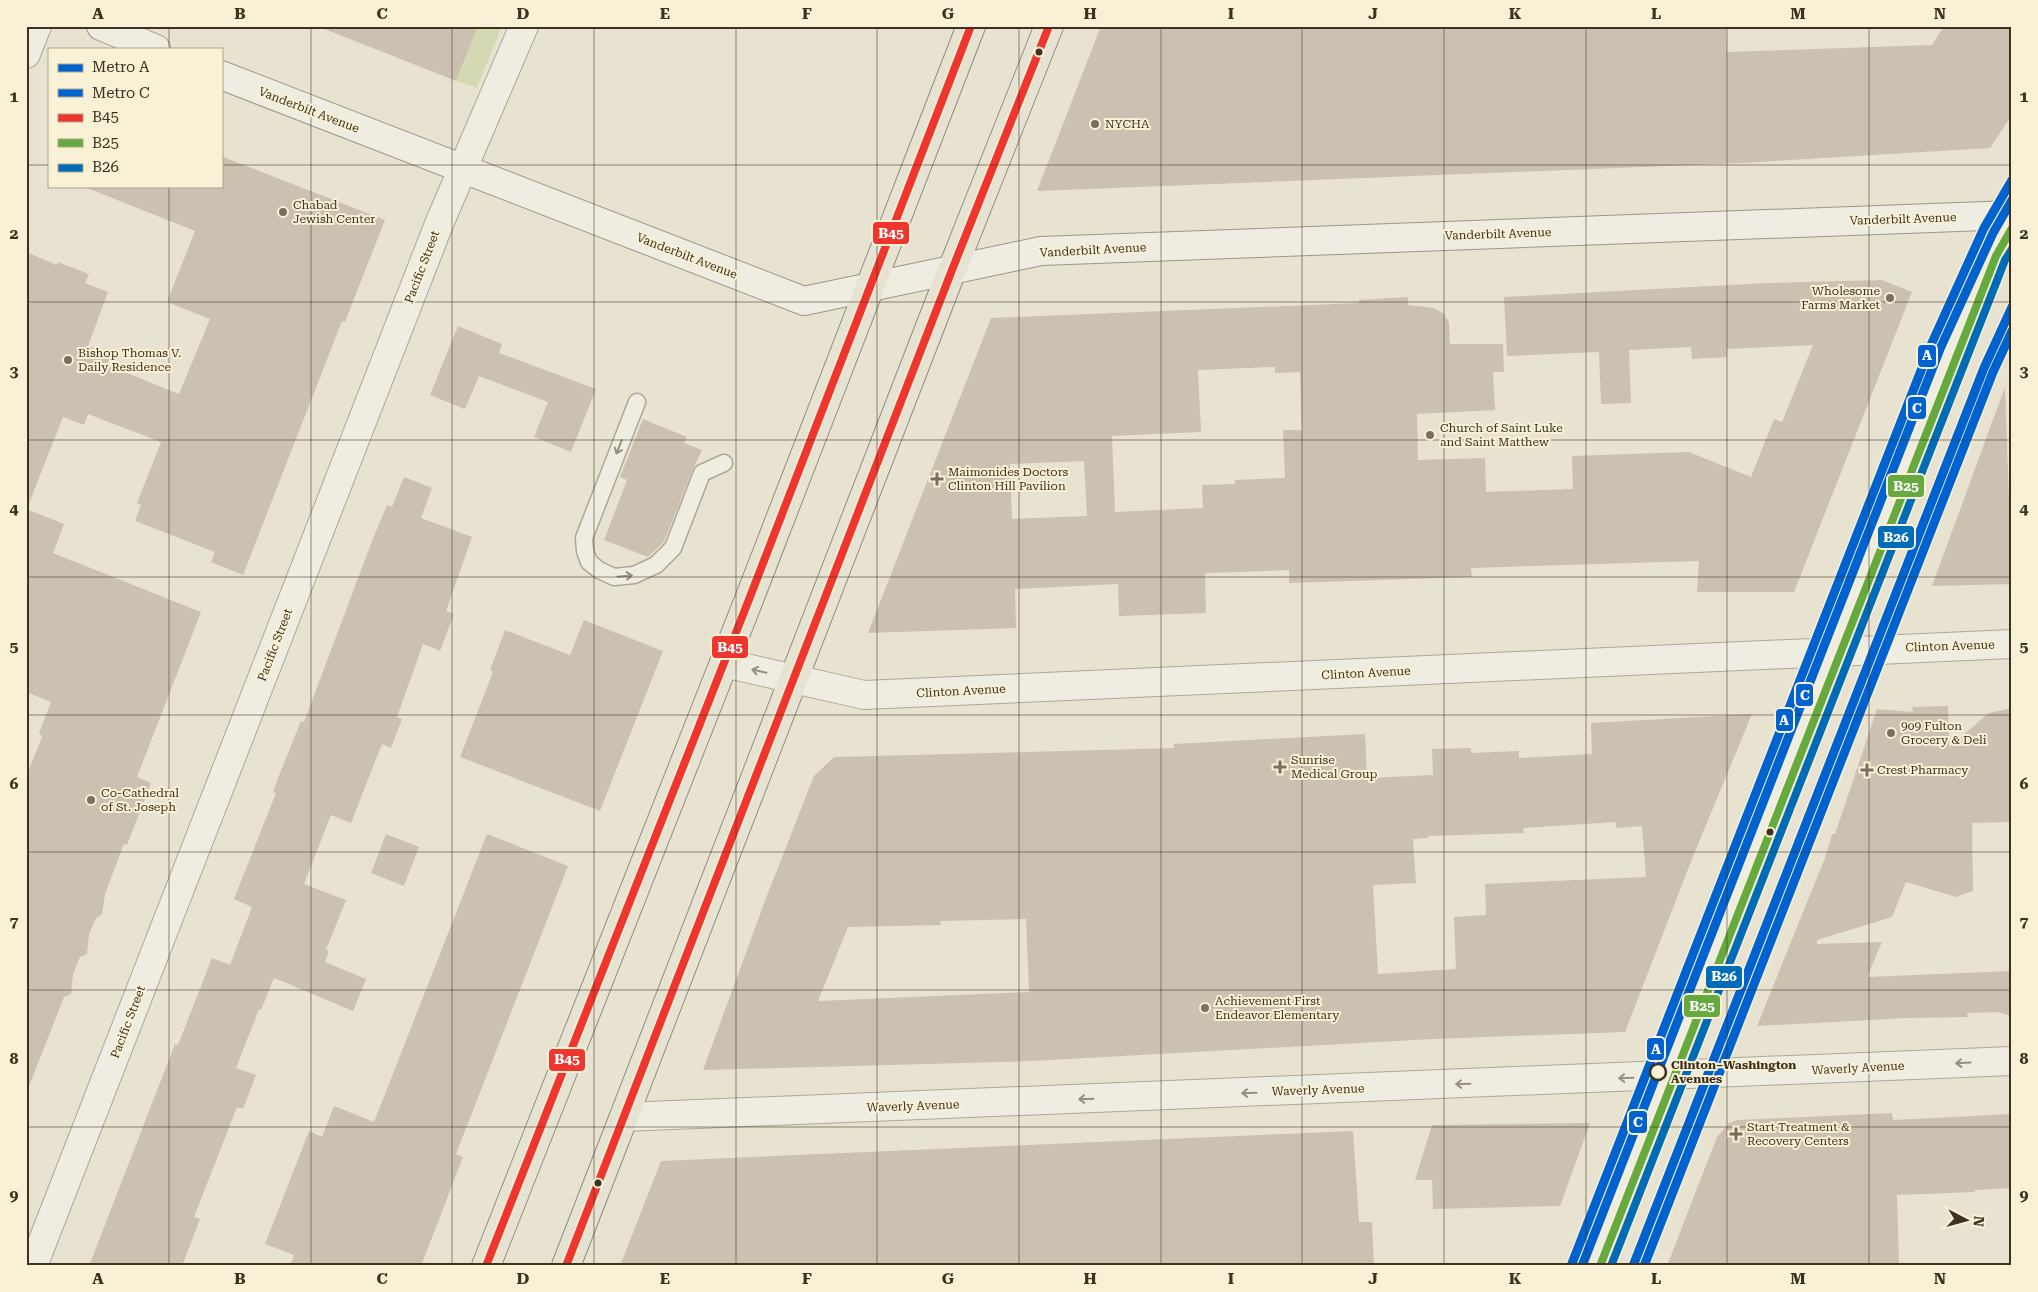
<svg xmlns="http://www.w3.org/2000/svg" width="2038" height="1292" viewBox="0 0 2038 1292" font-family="'Roboto Serif',serif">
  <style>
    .green { fill: #d5d9b2 }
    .building { fill: #ccc1b0; fill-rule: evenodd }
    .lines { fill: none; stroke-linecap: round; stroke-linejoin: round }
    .service-casing { stroke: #aea798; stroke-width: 19 }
    .minor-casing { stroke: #aea798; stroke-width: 30 }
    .secondary-casing { stroke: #9d9688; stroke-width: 30 }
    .primary-casing { stroke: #938c7f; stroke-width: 30 }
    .service { stroke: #efece2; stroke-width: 16 }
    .minor { stroke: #efece2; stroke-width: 28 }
    .secondary { stroke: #efece2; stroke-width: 28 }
    .primary { stroke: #e7e3d3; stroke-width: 28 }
    .bus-1-casing { stroke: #f8f1d6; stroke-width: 11 }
    .bus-2-casing { stroke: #f8f1d6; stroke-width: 11 }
    .bus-3-casing { stroke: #f8f1d6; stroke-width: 11 }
    .bus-1 { stroke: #ee352e; stroke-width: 8 }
    .bus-2 { stroke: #65a93f; stroke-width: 8 }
    .bus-3 { stroke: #006cb7; stroke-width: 8 }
    .metro-1-casing { stroke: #f8f1d6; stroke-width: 12 }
    .metro-2-casing { stroke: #f8f1d6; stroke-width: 12 }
    .metro-1 { stroke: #0062cf; stroke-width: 9 }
    .metro-2 { stroke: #0062cf; stroke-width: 9 }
    .oneway { stroke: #968e80 }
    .grid { fill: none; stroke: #3e311f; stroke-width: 1; stroke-opacity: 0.55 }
    .bus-dot { fill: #3e311f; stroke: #f8f1d6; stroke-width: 2 }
    .poi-dot { fill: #7a6f5d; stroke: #f8f1d6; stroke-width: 2 }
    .stop-dot { fill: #f8f1d6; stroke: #3e311f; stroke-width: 2.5 }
    .labels { text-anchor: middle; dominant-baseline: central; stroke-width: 4; stroke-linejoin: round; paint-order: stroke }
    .street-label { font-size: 12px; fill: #3e311f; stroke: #f8f1d6 }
    .poi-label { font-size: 12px; fill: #3e311f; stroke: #f8f1d6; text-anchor: start }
    .stop-label { font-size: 12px; font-weight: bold; fill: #3e311f; stroke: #f8f1d6; text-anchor: start }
    .line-badge { stroke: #f8f1d6; stroke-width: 2 }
    .badge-label { font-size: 14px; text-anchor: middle; font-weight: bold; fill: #fff }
    .neatline { fill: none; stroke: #3e311f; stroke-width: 2 }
    .grid-label { font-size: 16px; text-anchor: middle; font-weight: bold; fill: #3e311f }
  </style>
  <rect width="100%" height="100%" fill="#e8e2d0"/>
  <path class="green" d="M478,26H502L477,88L456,81Z"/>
  <path class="building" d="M322,26H478L456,81L322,28Z
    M1101,26H1726L1727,52L1932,45L1944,26H2012V115L1990,148L1741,163L1037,191Z
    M221,156L385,220L345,322L342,321L243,575L211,562L215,552L135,521L141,505L137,503L161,442L88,414L84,425L63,417L28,506H26V252L57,265L58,262L89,274L85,283L108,292L88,346L111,355L107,365L179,394L210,319L167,302L195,231L87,188V186H221Z
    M1882,280L1912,292L1794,592H1697L1699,561L1471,568L1472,577L1289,583V570L1239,572L1205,573L1206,613L1119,616L1118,584L1015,589L1016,628L868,633L991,318L1359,303V300L1408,297V305L1434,308L1444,314L1449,322L1450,344H1503L1504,372H1493L1495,410L1417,414L1418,460L1485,458L1486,492L1573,489L1572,456L1689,452L1751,477L1774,419L1782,422L1813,345L1727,349V357L1692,359L1691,347L1629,350L1631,403L1601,404L1599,352L1507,356L1504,297L1767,283ZM1275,367V373L1300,372L1302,430H1283L1285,478L1235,480V484L1202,485L1203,508L1115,512L1112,436L1201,432L1198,370ZM1084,461L1087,516L1012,519L1010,464Z
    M458,326L502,344L499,353L596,389L571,452L534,437L548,402L479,376L465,409L430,395Z
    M2005,387L2012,584L1932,586Z
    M643,419L687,437L684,443L702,450L693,469L664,542L648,557L604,540L627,480L620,477Z
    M404,477L432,488L421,518L472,537L446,611L454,614L440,651L423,644L397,717L402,719L391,748L382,744L351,823L331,815L304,884L346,900L326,950L329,951L325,962L366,979L353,1011L274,978L261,1010L259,1009L236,1068L256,1075L243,1109L237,1107L194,1217L200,1219L182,1266H89L175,1044L178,1045L212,958L230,965L252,907L234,899L276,793L273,792L280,773L301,721L304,722L372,541L387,505L392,507Z
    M26,509L64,524L53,553L201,612L137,777L151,783L127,845L124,844L105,894L102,914L96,918L89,934L87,954L80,957L73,974L71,994L64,997L28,1089H26V777L42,737L39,733L51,702L26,692Z
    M584,620L663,651L600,811L460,757L493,672L490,670L505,630L570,655Z
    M1948,706L1949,747L1989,713L2012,708V822L1972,823L1973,891L1956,897L1906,882L1892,917L1817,940V944L1882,942L1867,977L2012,971V1016L1997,1012L1967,1013L1968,1017L1907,1018L1757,1026L1825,858L1832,834H1835L1877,709L1913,712L1912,707Z
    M1752,714L1692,859L1625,1032L1433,1039L1032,1061L703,1070L766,898L814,776L834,757L1174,748V744L1365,734L1367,778L1433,775L1432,749L1471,748V753L1519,751V758L1592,754L1591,723ZM1616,822V828L1642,826L1646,877L1485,884L1486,915L1454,917L1456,969L1378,974L1373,885L1416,883L1413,839L1428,838V836L1524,833L1523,828ZM1026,919L1029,992L818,1001L848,927L941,925L940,921Z
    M386,834L419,847L404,886L371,873Z
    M487,834L568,866L456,1154L463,1157L421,1266H290L294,1255L265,1244L309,1131L322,1137L334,1106L374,1122Z
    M1892,1113L1893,1120L2012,1114V1188L1975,1190V1192L1897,1195L1899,1265L1667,1266L1717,1137L1729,1123L1738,1120Z
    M1590,1123L1560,1206L1433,1209L1432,1180H1415L1432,1125Z
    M1353,1131L1359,1222H1372L1374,1266H620L661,1161Z"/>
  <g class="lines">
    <g class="service-casing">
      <path id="service" d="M637,402L584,538L585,551L589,562L599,570L614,577L634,575L656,565L673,548L702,473L724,463"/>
    </g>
    <g class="minor-casing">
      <path id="minor" d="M26,54L37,26
        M724,663L864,695L2012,644
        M624,1117L2012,1061
        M33,1266L439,224L524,26"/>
    </g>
    <g class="secondary-casing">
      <path id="secondary" d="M101,26L156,49
        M221,75L804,301L1041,251L2012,215
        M1600,1266L1996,256L2012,228"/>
    </g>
    <g class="primary-casing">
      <path id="primary" d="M486,1266L748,602L971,26
        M566,1266L952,270L1049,26"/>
    </g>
    <use href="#service" class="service"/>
    <use href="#minor" class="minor"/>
    <use href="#secondary" class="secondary"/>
    <use href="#primary" class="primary"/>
    <g class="bus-1-casing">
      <path id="bus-1" d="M486,1266L748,602L971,26
        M566,1266L952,270L1049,26"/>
    </g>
    <g class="bus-2-casing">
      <path id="bus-2" d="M1600,1266L1996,256L2012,228"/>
    </g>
    <g class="bus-3-casing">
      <path id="bus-3" d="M1611,1266L2005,260L2012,249"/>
    </g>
    <use href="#bus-1" class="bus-1"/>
    <use href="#bus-2" class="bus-2"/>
    <use href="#bus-3" class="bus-3"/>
    <g class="metro-1-casing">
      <path id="metro-1" d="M1571,1266L1931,345L1984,228L2012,180
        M1633,1266L1984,368L2012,307"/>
    </g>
    <g class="metro-2-casing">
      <path id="metro-2" d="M1582,1266L1940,349L1993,233L2012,200
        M1644,1266L1993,372L2012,331"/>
    </g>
    <use href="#metro-1" class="metro-1"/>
    <use href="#metro-2" class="metro-2"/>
  </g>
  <defs><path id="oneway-shaft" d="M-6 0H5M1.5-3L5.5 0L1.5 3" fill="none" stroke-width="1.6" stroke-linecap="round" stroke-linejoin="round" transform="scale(1.25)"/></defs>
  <g class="oneway">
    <use href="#oneway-shaft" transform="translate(619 447) rotate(111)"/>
    <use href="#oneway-shaft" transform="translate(625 576) rotate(-5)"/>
    <use href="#oneway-shaft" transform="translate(759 671) rotate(-167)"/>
    <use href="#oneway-shaft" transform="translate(1963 1063) rotate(177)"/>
    <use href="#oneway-shaft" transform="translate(1626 1078) rotate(178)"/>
    <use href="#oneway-shaft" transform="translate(1463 1084) rotate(178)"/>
    <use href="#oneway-shaft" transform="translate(1249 1093) rotate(178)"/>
    <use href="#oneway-shaft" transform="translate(1086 1099) rotate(178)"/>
  </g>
  <path class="grid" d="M169,26V49M311,26V1266M452,26V1266M594,26V1266M736,26V1266M877,26V1266M1019,26V1266M1161,26V1266M1302,26V1266M1444,26V1266M1586,26V1266M1727,26V1266M1869,26V1266M26,165H49M221,165H2012M169,186V1266M26,302H2012M26,440H2012M26,577H2012M26,715H2012M26,852H2012M26,990H2012M26,1127H2012"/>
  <g class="bus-dot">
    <circle cx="1039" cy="52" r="4.5"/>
    <circle cx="1770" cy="832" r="4.5"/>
    <circle cx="598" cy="1183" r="4.5"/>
  </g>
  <g class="poi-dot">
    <circle cx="1095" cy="124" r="5"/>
    <circle cx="283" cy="212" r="5"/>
    <circle cx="1890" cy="298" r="5"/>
    <circle cx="68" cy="360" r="5"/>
    <circle cx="1430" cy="435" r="5"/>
    <path d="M934.5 471.5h5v5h5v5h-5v5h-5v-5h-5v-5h5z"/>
    <circle cx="1891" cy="733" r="5"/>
    <path d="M1277.5 759.5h5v5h5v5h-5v5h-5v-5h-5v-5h5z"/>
    <path d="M1864.5 762.5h5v5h5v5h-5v5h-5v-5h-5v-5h5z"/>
    <circle cx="91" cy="800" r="5"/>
    <circle cx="1205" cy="1008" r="5"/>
    <path d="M1733.5 1126.5h5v5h5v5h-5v5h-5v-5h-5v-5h5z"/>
  </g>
  <circle class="stop-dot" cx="1658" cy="1072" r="8"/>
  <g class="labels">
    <g class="street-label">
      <text transform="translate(309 110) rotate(21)">Vanderbilt Avenue</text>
      <text transform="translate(1903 219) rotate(-2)">Vanderbilt Avenue</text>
      <text transform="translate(1498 234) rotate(-2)">Vanderbilt Avenue</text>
      <text transform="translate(1093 250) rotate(-3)">Vanderbilt Avenue</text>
      <text transform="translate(687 256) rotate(21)">Vanderbilt Avenue</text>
      <text transform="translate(422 267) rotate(-69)">Pacific Street</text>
      <text transform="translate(275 645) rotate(-69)">Pacific Street</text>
      <text transform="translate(1950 646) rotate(-2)">Clinton Avenue</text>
      <text transform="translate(1366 673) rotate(-3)">Clinton Avenue</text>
      <text transform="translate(961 691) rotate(-3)">Clinton Avenue</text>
      <text transform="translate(128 1022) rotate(-69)">Pacific Street</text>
      <text transform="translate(1858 1068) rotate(-3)">Waverly Avenue</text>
      <text transform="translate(1318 1090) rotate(-2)">Waverly Avenue</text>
      <text transform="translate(913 1106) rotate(-2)">Waverly Avenue</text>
    </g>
    <g class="poi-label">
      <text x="1105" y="124">NYCHA</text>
      <text x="293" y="205">Chabad<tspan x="293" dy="14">Jewish Center</tspan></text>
      <text x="1880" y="291" text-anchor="end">Wholesome<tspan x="1880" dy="14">Farms Market</tspan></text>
      <text x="78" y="353">Bishop Thomas V.<tspan x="78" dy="14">Daily Residence</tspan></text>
      <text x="1440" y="428">Church of Saint Luke<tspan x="1440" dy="14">and Saint Matthew</tspan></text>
      <text x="948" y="472">Maimonides Doctors<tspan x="948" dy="14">Clinton Hill Pavilion</tspan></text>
      <text x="1901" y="726">909 Fulton<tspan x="1901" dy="14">Grocery &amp; Deli</tspan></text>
      <text x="1291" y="760">Sunrise<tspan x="1291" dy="14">Medical Group</tspan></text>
      <text x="1877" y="770">Crest Pharmacy</text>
      <text x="101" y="793">Co-Cathedral<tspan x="101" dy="14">of St. Joseph</tspan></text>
      <text x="1215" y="1001">Achievement First<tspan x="1215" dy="14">Endeavor Elementary</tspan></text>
      <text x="1747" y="1127">Start Treatment &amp;<tspan x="1747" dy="14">Recovery Centers</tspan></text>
    </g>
    <g class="stop-label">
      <text x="1671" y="1065">Clinton–Washington<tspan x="1671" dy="14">Avenues</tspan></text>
    </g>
  </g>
  <g class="line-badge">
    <rect x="872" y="221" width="38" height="24" rx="5" fill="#ee352e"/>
    <rect x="1917" y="344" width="20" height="24" rx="5" fill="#0062cf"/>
    <rect x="1907" y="396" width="20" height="24" rx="5" fill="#0062cf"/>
    <rect x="1887" y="474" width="38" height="24" rx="5" fill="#65a93f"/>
    <rect x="1877" y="525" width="38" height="24" rx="5" fill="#006cb7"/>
    <rect x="711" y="635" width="38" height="24" rx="5" fill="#ee352e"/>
    <rect x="1795" y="683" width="19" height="24" rx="5" fill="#0062cf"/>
    <rect x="1775" y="708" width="19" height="24" rx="5" fill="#0062cf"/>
    <rect x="1705" y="965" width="38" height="24" rx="5" fill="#006cb7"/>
    <rect x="1683" y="994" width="38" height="24" rx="5" fill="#65a93f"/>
    <rect x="1646" y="1037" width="19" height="24" rx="5" fill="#0062cf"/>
    <rect x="548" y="1048" width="38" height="24" rx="5" fill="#ee352e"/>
    <rect x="1628" y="1110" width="20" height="24" rx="5" fill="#0062cf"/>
  </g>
  <g class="badge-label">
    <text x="891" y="238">B45</text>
    <text x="1927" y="360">A</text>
    <text x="1917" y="413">C</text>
    <text x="1906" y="491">B25</text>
    <text x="1896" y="542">B26</text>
    <text x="730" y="652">B45</text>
    <text x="1805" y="700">C</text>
    <text x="1784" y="725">A</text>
    <text x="1724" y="981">B26</text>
    <text x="1702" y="1011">B25</text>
    <text x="1656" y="1054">A</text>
    <text x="567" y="1064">B45</text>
    <text x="1638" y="1127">C</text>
  </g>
  <rect width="2038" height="1292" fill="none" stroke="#f8f1d6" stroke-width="55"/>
  <rect x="48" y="48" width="175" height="140" fill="#f8f1d6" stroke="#aea48d"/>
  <rect x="58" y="64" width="25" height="8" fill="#0062cf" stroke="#aea48d"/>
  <text x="92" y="72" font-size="15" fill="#3e311f">Metro A</text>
  <rect x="58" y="89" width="25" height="8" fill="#0062cf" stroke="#aea48d"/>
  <text x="92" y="98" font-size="15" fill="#3e311f">Metro C</text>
  <rect x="58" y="114" width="25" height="8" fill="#ee352e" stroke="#aea48d"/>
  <text x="92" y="122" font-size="15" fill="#3e311f">B45</text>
  <rect x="58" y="139" width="25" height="8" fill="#65a93f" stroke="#aea48d"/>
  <text x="92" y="148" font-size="15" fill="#3e311f">B25</text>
  <rect x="58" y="164" width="25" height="8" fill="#006cb7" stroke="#aea48d"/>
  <text x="92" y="172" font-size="15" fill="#3e311f">B26</text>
  <g transform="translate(1966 1220) rotate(96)" stroke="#f8f1d6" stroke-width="4" paint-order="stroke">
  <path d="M0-4L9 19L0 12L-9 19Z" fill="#3e311f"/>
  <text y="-8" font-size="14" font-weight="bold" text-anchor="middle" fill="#3e311f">N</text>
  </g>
  <rect x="28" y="28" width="1982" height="1236" class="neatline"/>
  <g class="grid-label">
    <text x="98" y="19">A</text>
    <text x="240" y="19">B</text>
    <text x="382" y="19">C</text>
    <text x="523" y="19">D</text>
    <text x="665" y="19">E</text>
    <text x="807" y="19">F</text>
    <text x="948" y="19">G</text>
    <text x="1090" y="19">H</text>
    <text x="1231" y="19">I</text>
    <text x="1373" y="19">J</text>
    <text x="1515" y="19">K</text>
    <text x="1656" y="19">L</text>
    <text x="1798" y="19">M</text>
    <text x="1940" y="19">N</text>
    <text x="14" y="102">1</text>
    <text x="2024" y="102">1</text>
    <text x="14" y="239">2</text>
    <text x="2024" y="239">2</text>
    <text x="14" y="377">3</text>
    <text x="2024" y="377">3</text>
    <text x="14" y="514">4</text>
    <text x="2024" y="514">4</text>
    <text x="14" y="652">5</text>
    <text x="2024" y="652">5</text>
    <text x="14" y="789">6</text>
    <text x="2024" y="789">6</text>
    <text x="14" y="927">7</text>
    <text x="2024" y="927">7</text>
    <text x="14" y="1064">8</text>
    <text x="2024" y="1064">8</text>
    <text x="14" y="1201">9</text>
    <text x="2024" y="1201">9</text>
    <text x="98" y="1284">A</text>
    <text x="240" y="1284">B</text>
    <text x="382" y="1284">C</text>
    <text x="523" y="1284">D</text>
    <text x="665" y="1284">E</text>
    <text x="807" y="1284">F</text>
    <text x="948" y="1284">G</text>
    <text x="1090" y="1284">H</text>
    <text x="1231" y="1284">I</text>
    <text x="1373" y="1284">J</text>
    <text x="1515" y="1284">K</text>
    <text x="1656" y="1284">L</text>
    <text x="1798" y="1284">M</text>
    <text x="1940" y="1284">N</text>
  </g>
</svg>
